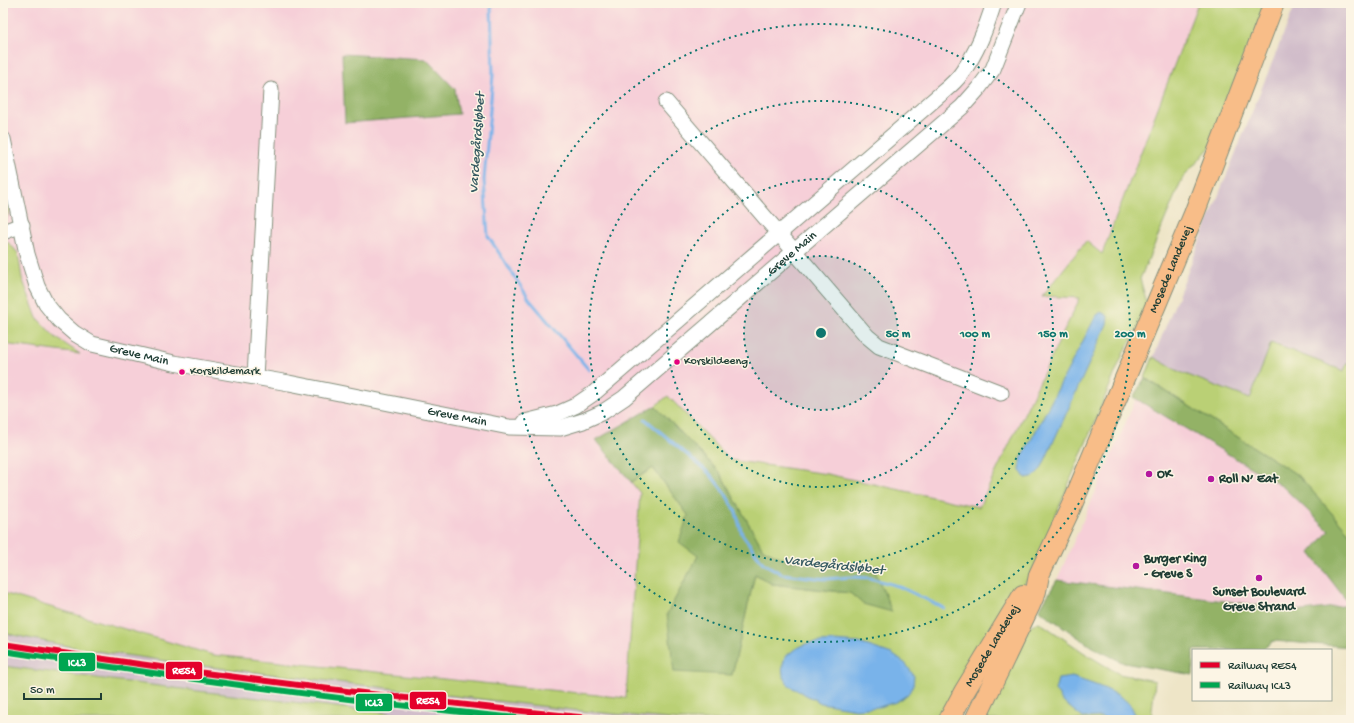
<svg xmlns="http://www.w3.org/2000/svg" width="1354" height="723" viewBox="0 0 1354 723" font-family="'Gochi Hand',sans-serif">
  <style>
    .built { fill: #f6cfd8 }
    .industrial { fill: #d1bdca }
    .green { fill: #bad074; stroke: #6c8654 }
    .forest { fill: #93b266; stroke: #59784d }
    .water { fill: #79b3ea; stroke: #4c788f }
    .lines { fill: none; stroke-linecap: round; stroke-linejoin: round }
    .stream { stroke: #79b3ea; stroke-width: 3 }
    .minor-casing { stroke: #86917e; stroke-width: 17 }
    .major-casing { stroke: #86917e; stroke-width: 22 }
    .minor { stroke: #fff; stroke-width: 15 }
    .major { stroke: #f8bd88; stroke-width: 20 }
    .rail-1-casing { stroke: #fcf5e5; stroke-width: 9 }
    .rail-2-casing { stroke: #fcf5e5; stroke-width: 9 }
    .rail-1 { stroke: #e4002b; stroke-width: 6 }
    .rail-2 { stroke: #00a651; stroke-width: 6 }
    .ring { fill: none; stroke: #0f766e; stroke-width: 2; stroke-dasharray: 2 4 }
    .bus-dot { fill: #e5007d; stroke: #fcf5e5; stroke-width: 1.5 }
    .poi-dot { fill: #b5179e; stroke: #fcf5e5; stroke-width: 1.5 }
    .labels { text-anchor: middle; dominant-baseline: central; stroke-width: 3; stroke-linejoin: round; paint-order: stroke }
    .bus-label { font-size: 12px; fill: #1f3d34; stroke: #fcf5e5; text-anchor: start }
    .street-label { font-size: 13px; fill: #1f3d34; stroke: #fcf5e5 }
    .poi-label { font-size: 13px; font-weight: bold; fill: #1f3d34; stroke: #fcf5e5; text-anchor: start }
    .water-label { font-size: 14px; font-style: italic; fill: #365a62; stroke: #fcf5e5 }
    .centre { fill: #0f766e; stroke: #fcf5e5; stroke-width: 2 }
    .ring-label { font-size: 12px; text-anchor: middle; font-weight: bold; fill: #0f766e; stroke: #fcf5e5; stroke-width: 3; stroke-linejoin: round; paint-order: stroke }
    .line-badge { stroke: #fcf5e5; stroke-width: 1.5 }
    .badge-label { font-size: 11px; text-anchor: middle; font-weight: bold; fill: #fff }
  </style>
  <rect width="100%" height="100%" fill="#fcf5e5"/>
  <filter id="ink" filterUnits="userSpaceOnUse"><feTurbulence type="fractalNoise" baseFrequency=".025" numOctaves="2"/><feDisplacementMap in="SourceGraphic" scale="8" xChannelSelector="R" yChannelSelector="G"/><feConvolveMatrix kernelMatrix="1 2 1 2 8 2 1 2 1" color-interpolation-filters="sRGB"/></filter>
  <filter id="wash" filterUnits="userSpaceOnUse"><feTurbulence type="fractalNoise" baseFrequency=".012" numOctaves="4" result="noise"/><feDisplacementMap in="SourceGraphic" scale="16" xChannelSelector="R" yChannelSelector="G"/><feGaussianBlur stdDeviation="0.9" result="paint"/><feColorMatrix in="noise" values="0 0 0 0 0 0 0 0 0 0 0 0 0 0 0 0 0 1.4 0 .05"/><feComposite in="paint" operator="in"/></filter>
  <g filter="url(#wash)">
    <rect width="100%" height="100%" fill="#eee5c7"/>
    <path class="built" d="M3,3H1198L1102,254L979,507L827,474L730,460L668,396L632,422L597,441L640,492L626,698L213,655L3,593Z
      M1145,378L1299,476L1351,573V610L1304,611L1057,580Z"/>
    <path class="industrial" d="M1296,3H1351V535L1299,476L1145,378Z
      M3,633L83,649L203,666L582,711L679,720H446L198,691L3,666Z"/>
    <path class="green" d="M1198,3H1268L1213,144L1182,179L1140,279L1149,310L1123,354L1031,574L994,630L941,720H679L582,711L203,666L83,649L3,633V593L213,655L626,698L640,493L631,482L653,468L688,515L698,556L667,614L732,675L755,574L772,584L850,593L864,604L874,568L786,560L763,549L720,473L655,406L668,396L730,460L827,474L979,507L1080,298L1042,296L1086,241L1102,254Z
      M3,168L12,205L5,221L3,222Z
      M8,242L18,253L22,278L37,318L55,337L80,354L3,344V243Z
      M1271,343L1344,371L1347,363L1351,364V535L1299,476L1145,378L1153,357L1180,372L1250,399Z
      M1039,622L1086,654L1119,674L1155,681L1151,720H981L1026,629Z
      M3,666L198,691L446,720H3Z"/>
    <path class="forest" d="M342,54L426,59L455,89L459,114L345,123Z
      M1145,378L1299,476L1351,535V647L1273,641L1262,650H1193V675L1124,663L1092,647L1039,610L1057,580L1304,611L1350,605L1310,553L1329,531L1283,487L1133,397Z
      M655,406L720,473L763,549L786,560L874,568L892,612L863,604L850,593L772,584L755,574L732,675L674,672L667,614L698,556L679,542L688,515L653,468L631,482L596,440Z"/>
    <path class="water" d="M1101,312L1108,316L1107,324L1041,469L1033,477L1025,478L1020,470L1021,459L1096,316Z
      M834,641L859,643L892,654L906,664L914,676L913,687L907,695L896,702L879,707L856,709L821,703L789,686L783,675L782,667L785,657L795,649L808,643Z
      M1072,677C1089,683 1140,696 1134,720H1109L1100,717L1083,718L1063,702L1055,690L1058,679Z"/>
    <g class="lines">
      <path class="stream" d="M492,3L491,5L493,75L484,180L488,236L529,299L589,370
        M645,419L710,474L725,493L736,512L742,534L763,563L782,574L826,579L851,577L870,578L898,586L944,608"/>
    </g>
  </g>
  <g filter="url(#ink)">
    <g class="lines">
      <g class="minor-casing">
        <g id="minor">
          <path d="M666,102L867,336L879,346L1001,393"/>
          <path id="s1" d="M3,139L27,254L37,286L46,304L59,320L74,333L92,344L174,363L289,383L509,427L560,428L583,421L603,412L624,398L962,107L978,89L993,69L1019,3"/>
          <path d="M3,232L22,225"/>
          <path d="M255,377L271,90"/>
          <path d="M525,422L557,414L575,406L594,393L943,92C949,87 956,81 961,74C977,53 986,28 994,3"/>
        </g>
      </g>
      <g class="major-casing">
        <g id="major">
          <path id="s2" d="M949,720L964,692L1023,595"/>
          <path id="s3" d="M975,720L1029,607L1036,591L1039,575L1071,507L1194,214L1274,3"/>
        </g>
      </g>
      <use href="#minor" class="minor"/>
      <use href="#major" class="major"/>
      <g class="rail-1-casing">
        <path id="rail-1" d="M3,644C205,675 407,700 610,720"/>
      </g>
      <g class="rail-2-casing">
        <path id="rail-2" d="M3,651C181,678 359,703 538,720"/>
      </g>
      <use href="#rail-1" class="rail-1"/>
      <use href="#rail-2" class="rail-2"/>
    </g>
  </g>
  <circle cx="821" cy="333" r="77" fill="#0f766e" fill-opacity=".12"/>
  <g class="ring">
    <circle cx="821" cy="333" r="77"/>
    <circle cx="821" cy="333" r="154"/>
    <circle cx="821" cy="333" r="232"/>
    <circle cx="821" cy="333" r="309"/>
  </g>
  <g class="bus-dot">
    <circle cx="677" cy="362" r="3.5"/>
    <circle cx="182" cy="372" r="3.5"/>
  </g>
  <g class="poi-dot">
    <circle cx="1149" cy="474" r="4"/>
    <circle cx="1211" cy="479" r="4"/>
    <circle cx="1136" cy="566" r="4"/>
    <circle cx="1259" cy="578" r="4"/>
  </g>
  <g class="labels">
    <g class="bus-label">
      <text x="684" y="362">Korskildeeng</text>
      <text x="190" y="372">Korskildemark</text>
    </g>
    <g class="street-label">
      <text stroke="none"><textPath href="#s1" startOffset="1002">Greve Main</textPath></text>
      <text stroke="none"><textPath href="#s3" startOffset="492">Mosede Landevej</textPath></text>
      <text stroke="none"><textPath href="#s1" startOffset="281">Greve Main</textPath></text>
      <text stroke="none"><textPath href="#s1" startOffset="605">Greve Main</textPath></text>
      <text stroke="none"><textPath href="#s2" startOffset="86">Mosede Landevej</textPath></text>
    </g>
    <g class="poi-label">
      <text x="1157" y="474">OK</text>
      <text x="1219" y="479">Roll N’ Eat</text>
      <text x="1144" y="559">Burger King<tspan x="1144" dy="15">- Greve S</tspan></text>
      <text x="1259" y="592" text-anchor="middle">Sunset Boulevard<tspan x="1259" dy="15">Greve Strand</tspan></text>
    </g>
    <g class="water-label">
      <text transform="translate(478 143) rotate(-86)">Vardegårdsløbet</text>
      <text transform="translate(834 566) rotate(6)">Vardegårdsløbet</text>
    </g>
  </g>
  <circle cx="821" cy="333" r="6" class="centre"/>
  <g class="ring-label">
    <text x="898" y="337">50 m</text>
    <text x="975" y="337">100 m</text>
    <text x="1053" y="337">150 m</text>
    <text x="1130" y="337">200 m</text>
  </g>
  <g class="line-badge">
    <rect x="58" y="652" width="38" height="20" rx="4" fill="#00a651"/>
    <rect x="165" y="661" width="38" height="19" rx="4" fill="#e4002b"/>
    <rect x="409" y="691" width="38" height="19" rx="4" fill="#e4002b"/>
    <rect x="355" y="693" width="38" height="19" rx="4" fill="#00a651"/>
  </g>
  <g class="badge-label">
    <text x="77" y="666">ICL3</text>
    <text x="184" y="674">RE54</text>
    <text x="428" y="704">RE54</text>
    <text x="374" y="706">ICL3</text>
  </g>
  <rect width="1354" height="723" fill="none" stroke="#fcf5e5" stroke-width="16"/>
  <rect x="1192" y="649" width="140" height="52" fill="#fcf5e5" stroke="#a4ab9e"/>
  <rect x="1200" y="662" width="20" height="6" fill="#e4002b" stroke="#a4ab9e"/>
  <text x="1228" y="669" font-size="12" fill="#1f3d34">Railway RE54</text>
  <rect x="1200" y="682" width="20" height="6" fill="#00a651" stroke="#a4ab9e"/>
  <text x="1228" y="689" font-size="12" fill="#1f3d34">Railway ICL3</text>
  <path d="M24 693v6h77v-6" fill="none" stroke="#1f3d34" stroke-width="2"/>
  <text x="30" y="693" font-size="12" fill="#1f3d34" stroke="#fcf5e5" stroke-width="3" paint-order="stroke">50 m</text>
</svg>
